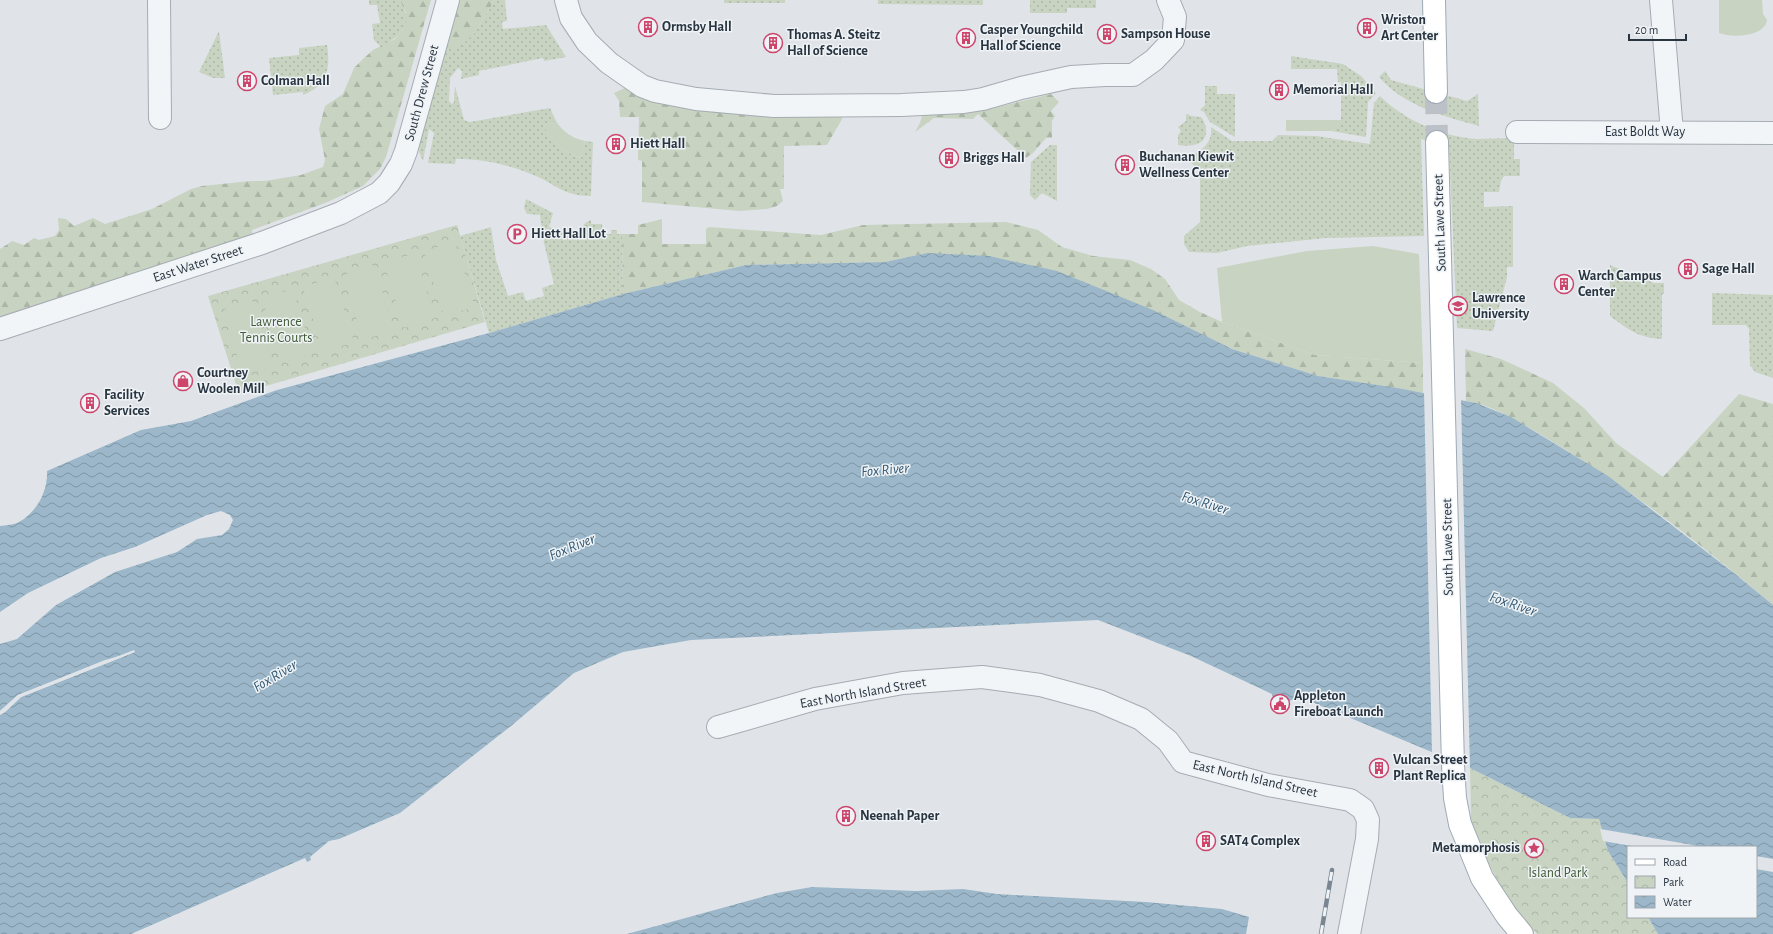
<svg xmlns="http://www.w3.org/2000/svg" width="1773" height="934" viewBox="0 0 1773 934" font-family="'Alegreya Sans',sans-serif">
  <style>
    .grass { fill: url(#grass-dots) }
    .forest { fill: url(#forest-firs) }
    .park { fill: url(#park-crowns) }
    .garden { fill: #c8d3c1 }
    .water { fill: url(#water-waves) }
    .pier { fill: #e0e4e9 }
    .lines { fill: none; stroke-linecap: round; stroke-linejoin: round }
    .major-tunnel { stroke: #bbc1c7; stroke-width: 22; stroke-dasharray: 22 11; stroke-linecap: butt }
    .minor-casing { stroke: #a5acb3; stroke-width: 24 }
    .major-casing { stroke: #9faab4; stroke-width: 24 }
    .minor { stroke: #f2f5f7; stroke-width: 22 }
    .major { stroke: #fff; stroke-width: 22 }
    .rail-casing { stroke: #798692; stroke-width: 4.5 }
    .rail { stroke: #eff3f6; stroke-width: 3; stroke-dasharray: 9; stroke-linecap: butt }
    .labels { text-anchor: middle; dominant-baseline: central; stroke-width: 3; stroke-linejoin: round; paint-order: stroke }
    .poi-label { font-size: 14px; font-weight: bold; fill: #283440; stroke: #eff3f6; text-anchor: start }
    .street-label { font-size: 14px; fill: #283440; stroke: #eff3f6 }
    .park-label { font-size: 14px; fill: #425c36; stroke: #eff3f6 }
    .water-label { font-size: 15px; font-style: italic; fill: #335974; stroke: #eff3f6 }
  </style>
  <defs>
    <pattern id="grass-dots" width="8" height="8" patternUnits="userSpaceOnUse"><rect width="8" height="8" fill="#c8d3c1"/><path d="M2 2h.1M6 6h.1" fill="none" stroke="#acb6a7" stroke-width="1.8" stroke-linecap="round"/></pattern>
    <pattern id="forest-firs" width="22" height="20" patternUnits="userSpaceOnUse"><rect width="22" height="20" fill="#c8d3c1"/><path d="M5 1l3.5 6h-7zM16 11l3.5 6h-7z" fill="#acb6a7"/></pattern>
    <pattern id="park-crowns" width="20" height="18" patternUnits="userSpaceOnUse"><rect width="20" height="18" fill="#c8d3c1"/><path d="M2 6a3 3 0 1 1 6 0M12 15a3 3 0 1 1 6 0" fill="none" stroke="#acb6a7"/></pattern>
    <pattern id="water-waves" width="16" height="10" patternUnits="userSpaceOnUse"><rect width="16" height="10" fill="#9bb7c9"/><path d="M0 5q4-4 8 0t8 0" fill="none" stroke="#7e96a5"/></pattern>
  </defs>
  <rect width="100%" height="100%" fill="#e0e4e9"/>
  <path class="grass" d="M369,0H400C414,26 403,34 381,47L374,40L372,24L380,23L377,5H369Z
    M495,0H505L507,21L502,22L503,29L546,25L566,57L544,61L543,58L479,71V75L461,79L462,71L458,68L450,78L449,101L452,104L454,102L455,86L464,120L470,122L550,108L556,121L544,126C552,141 564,153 581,158L585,141L593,142L591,196C562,196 555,183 531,174C506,164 483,159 456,159L455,164L428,163L434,133L429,129L423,161L419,152L420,141L446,46L448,50L473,35Z
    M724,0H785V3H724Z
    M878,0H983V5L878,4Z
    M1030,0H1096V8H1067V13H1030Z
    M219,31L225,78H213L199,72Z
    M327,45C331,68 327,86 303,95V92L273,95L269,58L299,55V48Z
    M1291,56L1343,64L1361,76L1376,93L1368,102L1366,137L1331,131L1341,119V82H1338L1337,69H1291Z
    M1385,71L1391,80L1467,101L1478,94L1479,126C1443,116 1404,106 1379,77Z
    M1205,86H1217V94H1235V137L1210,122L1204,112L1200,110L1205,105Z
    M1380,96C1404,120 1442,137 1477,139C1489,139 1501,138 1514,138V159H1520V176H1504L1501,181L1499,192H1484V207L1513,206V267H1507V277L1493,331L1457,328L1449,146L1421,139L1424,236L1326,238L1247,246L1217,253L1189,252L1184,244V236L1200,222V171L1186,158C1200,152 1213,144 1211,127L1232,141H1272L1278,135L1316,136L1370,144L1374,103Z
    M1188,114L1191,116L1201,117C1208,125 1209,140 1197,144C1191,146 1184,146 1178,145V135L1181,131L1178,127L1186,121V115Z
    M1050,145H1057V201L1042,193L1035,200L1030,195L1031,162Z
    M526,199L553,213L549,227L581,236C582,228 582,223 591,220V224H602L603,234H611V230H617V234H622L623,294L489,333L460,236L491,227L496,260L508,296L523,292L526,301L544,296L542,288L554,284L544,243L540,215L527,214L524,208Z
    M1610,265L1654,283H1664V294H1662V339C1638,338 1628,329 1610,316Z
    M1712,293L1773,295V378L1755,372L1750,365L1749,329L1746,325H1712Z"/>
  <path class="forest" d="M400,0H431L386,157L380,169L363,186L325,203L252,230V234L0,317V249L12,241L24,245L34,238L39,240L55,236L59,230L58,218L66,219L74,226L93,218L105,224L152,209L191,189L202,186L250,181H265L301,175L323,167L325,160L319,129L325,106L343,94L354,68L363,59L373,50L395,39L403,30L406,20V13Z
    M459,0H495L473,35L463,44L448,50L446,46Z
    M627,87L842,114V119L827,145L784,146V189H780L783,201L777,206L767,209L739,211L642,202V161L638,160L639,117H620L619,101L614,93Z
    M1051,94L1059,102L1051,111L1055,116L1052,121V138H1046L1033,153L1026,158L978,114L973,119L934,118L915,132L920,123L923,112L990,109Z
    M662,219V244H706V229L709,227L821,235L863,225L1006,222L1038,230L1062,247L1093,256L1130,260L1151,269L1165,279L1179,300L1200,312L1222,322L1315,355L1423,363V393L1318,376L927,253L885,262L746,265L623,294L622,234H638V225Z
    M1465,349L1501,359L1553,383L1584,408L1616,443L1663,477L1739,394L1773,404V605C1702,545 1628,487 1548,439C1522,424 1496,406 1466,401Z"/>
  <path class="park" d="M457,225L485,322L239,394L208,296Z
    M1470,768L1570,818L1599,819L1608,851L1628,883V917H1648L1658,934H1537L1511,904L1487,861L1471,820Z"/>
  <path class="garden" d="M1719,0H1762L1763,14L1767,20C1765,37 1732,38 1719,33Z
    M1286,120H1341L1331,131H1286Z
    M556,121C563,132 572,138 585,141L581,158C564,153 552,141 544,126Z
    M455,242L475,307L444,316L424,251Z
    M1373,246L1419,254L1423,363L1315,355L1222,322L1217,268L1307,251Z
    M415,253L435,318L404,328L384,263Z
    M374,265L394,330L363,340L343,275Z
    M334,277L354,342L323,352L303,287Z
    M293,289L313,354L282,363L262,298Z
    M254,301L274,366L243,375L223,310Z"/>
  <path class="water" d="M927,253L989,256L1057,271L1153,310L1232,349L1318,376L1397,388L1476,403L1511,417L1608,476L1734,573L1773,605V934H1658L1648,917H1756V847H1628V883L1608,851L1599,819L1570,818L1470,768L1305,699L1291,700L1286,705L1274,703L1272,694L1191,656L1098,620L691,640L623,652L574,673L511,726L400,813L339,839L329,841L310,857L311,860L307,862L305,858L131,934H0V715L5,712L21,697L135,652L105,660L18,695L0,711V644L17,639L56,605L115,572L177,552L197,539L222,535L229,529L233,520L230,515L221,511L207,515L135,547L101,558L28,593L0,612V526C6,525 14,525 19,522C37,512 48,491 47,471L141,430L191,421L277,390L489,333L623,294L746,265L885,262Z
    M812,887L916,891L963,889L997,894L1146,902L1222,909L1249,917L1246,934H627L777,893Z"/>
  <path class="pier" d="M1424,391L1461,398L1470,768L1460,766L1432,754Z
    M134,650L135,652L21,697L5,712L0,715V711L18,695Z
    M1600,829L1618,832L1704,847H1637L1603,841Z
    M1756,856L1773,859V872L1756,869Z"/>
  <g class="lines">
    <path class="major-tunnel" d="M1436,92L1437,142"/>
    <g class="minor-casing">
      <path id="minor" d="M159,0L160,118
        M566,0L571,18L587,42L609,63L642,86L655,91L696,99L774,106L901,105L964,102L983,99L1021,88L1071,77L1105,75H1133L1154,60L1173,40L1175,17L1168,0
        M1661,0L1672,132
        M1517,132L1773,133
        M0,329L262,243L341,213L379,193L389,183L401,164L406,151L448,0
        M718,727L815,699L903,683L982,677L1040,685L1099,701L1141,719L1168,741L1183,762L1268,785L1350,800L1363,809L1368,820L1367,839L1349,934"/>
    </g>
    <g class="major-casing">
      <path id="major" d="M1434,0L1436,92
        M1437,142L1453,765L1455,798L1460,824L1482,878L1507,916L1522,934"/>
    </g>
    <use href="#minor" class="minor"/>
    <use href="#major" class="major"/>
    <g class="rail-casing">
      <path id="rail" d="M1321,934L1332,870"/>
    </g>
    <use href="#rail" class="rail"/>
  </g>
  <defs>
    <g id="building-ring" transform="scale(1)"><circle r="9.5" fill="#eff3f6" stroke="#ce456c" stroke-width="1.5"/><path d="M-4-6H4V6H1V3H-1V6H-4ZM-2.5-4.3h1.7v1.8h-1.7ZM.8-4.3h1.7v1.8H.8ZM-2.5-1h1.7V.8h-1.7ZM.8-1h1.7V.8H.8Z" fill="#ce456c"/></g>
    <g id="parking-ring" transform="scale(1)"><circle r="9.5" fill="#eff3f6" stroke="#ce456c" stroke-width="1.5"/><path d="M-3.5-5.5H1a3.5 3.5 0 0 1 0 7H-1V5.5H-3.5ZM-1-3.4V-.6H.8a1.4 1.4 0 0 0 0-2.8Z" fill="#ce456c"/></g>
    <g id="university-ring" transform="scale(1)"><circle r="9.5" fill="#eff3f6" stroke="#ce456c" stroke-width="1.5"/><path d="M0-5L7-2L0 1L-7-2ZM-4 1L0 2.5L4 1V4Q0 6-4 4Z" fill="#ce456c"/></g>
    <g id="shop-ring" transform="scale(1)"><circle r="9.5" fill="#eff3f6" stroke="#ce456c" stroke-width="1.5"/><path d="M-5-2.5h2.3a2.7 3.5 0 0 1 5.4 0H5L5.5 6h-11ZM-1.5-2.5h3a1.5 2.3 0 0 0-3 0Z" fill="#ce456c"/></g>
    <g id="civic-ring" transform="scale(1)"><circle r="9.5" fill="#eff3f6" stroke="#ce456c" stroke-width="1.5"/><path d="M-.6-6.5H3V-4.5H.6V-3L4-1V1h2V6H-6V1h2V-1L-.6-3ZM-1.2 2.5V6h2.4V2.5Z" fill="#ce456c"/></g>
    <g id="sight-ring" transform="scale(1)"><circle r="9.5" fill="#eff3f6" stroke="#ce456c" stroke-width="1.5"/><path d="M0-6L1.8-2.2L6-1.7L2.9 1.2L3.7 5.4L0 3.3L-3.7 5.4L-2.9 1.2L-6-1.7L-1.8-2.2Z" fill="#ce456c"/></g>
  </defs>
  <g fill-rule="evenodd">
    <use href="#building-ring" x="648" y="27"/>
    <use href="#building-ring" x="1367" y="28"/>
    <use href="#building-ring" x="1107" y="34"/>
    <use href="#building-ring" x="966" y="38"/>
    <use href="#building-ring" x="773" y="43"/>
    <use href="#building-ring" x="247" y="81"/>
    <use href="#building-ring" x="1279" y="90"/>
    <use href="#building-ring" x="616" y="144"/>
    <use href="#building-ring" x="949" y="158"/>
    <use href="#building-ring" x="1125" y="165"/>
    <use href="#parking-ring" x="517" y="234"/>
    <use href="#building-ring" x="1688" y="269"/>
    <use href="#building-ring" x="1564" y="284"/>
    <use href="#university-ring" x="1458" y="306"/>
    <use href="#shop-ring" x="183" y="381"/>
    <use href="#building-ring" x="90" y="403"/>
    <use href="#civic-ring" x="1280" y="704"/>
    <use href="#building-ring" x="1379" y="768"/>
    <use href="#building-ring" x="846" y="816"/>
    <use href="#building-ring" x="1206" y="841"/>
    <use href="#sight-ring" x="1534" y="848"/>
  </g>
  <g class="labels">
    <g class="poi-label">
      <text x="1381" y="20">Wriston<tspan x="1381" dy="16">Art Center</tspan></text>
      <text x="662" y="27">Ormsby Hall</text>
      <text x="980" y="30">Casper Youngchild<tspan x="980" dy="16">Hall of Science</tspan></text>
      <text x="1121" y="34">Sampson House</text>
      <text x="787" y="35">Thomas A. Steitz<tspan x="787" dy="16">Hall of Science</tspan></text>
      <text x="261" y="81">Colman Hall</text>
      <text x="1293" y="90">Memorial Hall</text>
      <text x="630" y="144">Hiett Hall</text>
      <text x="1139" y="157">Buchanan Kiewit<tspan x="1139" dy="16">Wellness Center</tspan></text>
      <text x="963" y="158">Briggs Hall</text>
      <text x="531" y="234">Hiett Hall Lot</text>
      <text x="1702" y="269">Sage Hall</text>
      <text x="1578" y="276">Warch Campus<tspan x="1578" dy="16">Center</tspan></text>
      <text x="1472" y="298">Lawrence<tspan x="1472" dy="16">University</tspan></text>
      <text x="197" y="373">Courtney<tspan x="197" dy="16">Woolen Mill</tspan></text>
      <text x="104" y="395">Facility<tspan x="104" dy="16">Services</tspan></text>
      <text x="1294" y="696">Appleton<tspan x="1294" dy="16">Fireboat Launch</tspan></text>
      <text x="1393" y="760">Vulcan Street<tspan x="1393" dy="16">Plant Replica</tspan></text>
      <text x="860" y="816">Neenah Paper</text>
      <text x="1220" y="841">SAT4 Complex</text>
      <text x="1520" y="848" text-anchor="end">Metamorphosis</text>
    </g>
    <g class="street-label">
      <text transform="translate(422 93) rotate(-75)">South Drew Street</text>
      <text x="1645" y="132">East Boldt Way</text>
      <text transform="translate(1440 223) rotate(-92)">South Lawe Street</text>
      <text transform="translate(198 264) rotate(-18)">East Water Street</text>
      <text transform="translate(1448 547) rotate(-91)">South Lawe Street</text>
      <text transform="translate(863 693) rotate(-10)">East North Island Street</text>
      <text transform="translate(1255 779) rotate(13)">East North Island Street</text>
    </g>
    <g class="park-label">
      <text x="276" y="322">Lawrence<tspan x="276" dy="16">Tennis Courts</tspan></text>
      <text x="1558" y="873">Island Park</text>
    </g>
    <g class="water-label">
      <text transform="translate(885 470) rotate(-5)">Fox River</text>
      <text transform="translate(1205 503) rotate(17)">Fox River</text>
      <text transform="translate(572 547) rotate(-22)">Fox River</text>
      <text transform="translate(1513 604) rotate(19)">Fox River</text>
      <text transform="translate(275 676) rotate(-31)">Fox River</text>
    </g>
  </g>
  <rect x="1627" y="846" width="130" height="72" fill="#eff3f6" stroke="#9fa7ad"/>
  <rect x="1635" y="859" width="20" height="6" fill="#ffffff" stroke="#9fa7ad"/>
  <text x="1663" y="866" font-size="12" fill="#283440">Road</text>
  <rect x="1635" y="876" width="20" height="12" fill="url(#park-crowns)" stroke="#9fa7ad"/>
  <text x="1663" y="886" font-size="12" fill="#283440">Park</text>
  <rect x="1635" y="896" width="20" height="12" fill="url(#water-waves)" stroke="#9fa7ad"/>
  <text x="1663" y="906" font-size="12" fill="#283440">Water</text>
  <path d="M1629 34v6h57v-6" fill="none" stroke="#283440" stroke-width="2"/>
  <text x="1635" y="34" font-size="12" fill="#283440" stroke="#eff3f6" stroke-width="3" paint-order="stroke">20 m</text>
</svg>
